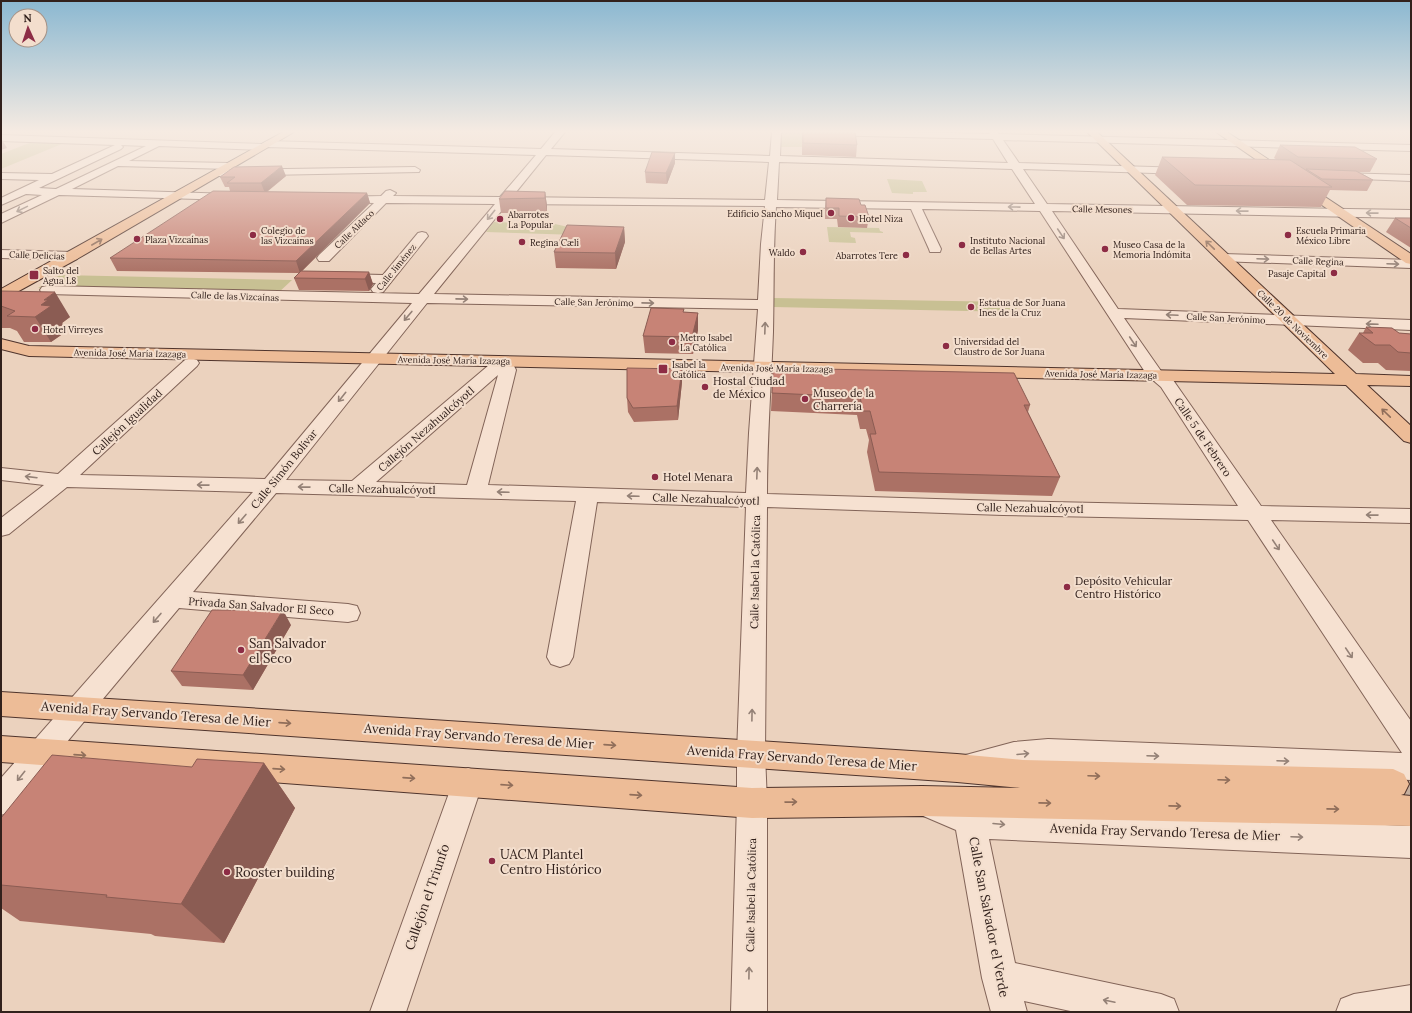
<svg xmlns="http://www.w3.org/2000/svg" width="1412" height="1013" viewBox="0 0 1412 1013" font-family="Lora,serif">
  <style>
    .green { fill: #c8c093 }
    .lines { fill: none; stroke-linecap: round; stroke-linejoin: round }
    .major-tunnel { stroke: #c6af9e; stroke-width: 34; stroke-dasharray: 34 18; stroke-linecap: butt }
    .minor-casing { stroke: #826458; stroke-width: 2 }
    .major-casing { stroke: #4f342c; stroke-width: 2 }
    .minor { fill: #f6e1d1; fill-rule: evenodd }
    .major { fill: #edbc97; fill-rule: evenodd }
    .wall { fill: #ab7165 }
    .shaded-wall { fill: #8b5c53 }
    .building { fill: #c78376; stroke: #8b5c53 }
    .oneway { stroke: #948176 }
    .oneway2 { stroke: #906e5a }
    .poi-dot { fill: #8d2c45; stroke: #f3decd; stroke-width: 1.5 }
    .labels { text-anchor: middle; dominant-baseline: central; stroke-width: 4; stroke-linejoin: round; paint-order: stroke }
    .far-street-label { font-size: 9px; fill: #32211c; stroke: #f3decd }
    .far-poi-label { font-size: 9px; fill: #32211c; stroke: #f3decd; text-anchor: start }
    .poi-label { font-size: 11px; fill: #32211c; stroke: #f3decd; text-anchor: start }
    .street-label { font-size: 11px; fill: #32211c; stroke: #f3decd }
    .near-poi-label { font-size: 13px; fill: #32211c; stroke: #f3decd; text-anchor: start }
    .near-street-label { font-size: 13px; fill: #32211c; stroke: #f3decd }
  </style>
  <rect width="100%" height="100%" fill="#ebd2be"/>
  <path class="green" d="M786,132L834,134L802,135V147H780L782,133Z
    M37,140L69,141L1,169V154Z
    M887,179L922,181L927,192H913V194L892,193Z
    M494,222L555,224L608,236L486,232Z
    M827,227L879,228L880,231L883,232V233L850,232L851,237L855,238L856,243L829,242Z
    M60,275L292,280L277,294L38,288Z
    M773,298L1012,302L1019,312L773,307Z"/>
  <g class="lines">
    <path class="major-tunnel" d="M1393,784L1411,786"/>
    <g class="minor-casing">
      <path id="minor" d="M555,132H565L551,149L770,156L772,132H781L780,156L1008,163L993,139L821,135L816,132H912L990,134L989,132H997L999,134L1411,145V151L1003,140L1019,163L1186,168L1191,171L1186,174L1023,169L1047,204L1411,210V218L1052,211L1118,309L1411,320V330L1124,318L1161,371L1173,380L1261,506L1411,509V523L1271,520L1411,721V780L1048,765L1014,768L972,778L962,774L957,765L962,756L1014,742L1048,739L1402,753L1248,520L1003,515L767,507L765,754L767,803V1012H731L737,803V754L746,507L597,502L573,657L569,664L560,667L551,664L547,657L576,501L276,493L193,592L348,604L357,606L360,613L357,620L348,622L179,608L51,761L12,811L1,815V778L253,492L67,487L9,534L1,536V518L44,485L1,480V468L58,474L185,360L191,358L197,360L199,363L197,366L80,475L265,479L412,303L47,294L42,293L40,290L42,287L47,286L419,294L495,204L386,203L329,261H319L317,258L319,255L374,203L340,202L336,201L334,199L336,197L381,196L386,191L390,190L396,193L393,196L500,197L536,155L267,147L262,150L159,146L129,161L229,163L234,166L229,169L118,166L72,189L233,194L239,197L233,200L59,195L1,223V214L42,195L26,194L1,205V198L39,180L1,179V173L52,174L115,145L1,141V135L262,144L267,141L541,149ZM121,145L146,146L56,189L39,188L121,149L123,147ZM546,155L769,162L765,200L512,197ZM779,162L1012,169L1035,204L777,200ZM507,204L765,206L761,244L758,300L434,294ZM776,207L911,209L929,249L930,252H940L941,249L922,209L1040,211L1147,375L1161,387L1238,506L1003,501L767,494C767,440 771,386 773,332C774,290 773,248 776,207ZM427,303L758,309L749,433L746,493L488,485L516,370L514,366C509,365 507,366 503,366C499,366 495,364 489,365L352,481L286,480ZM498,375L467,485L376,482Z
        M415,167L420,170L419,172L217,176L212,173L217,170Z
        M1339,173L1411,175V181L1335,178L1334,176L1335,174Z
        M422,232L426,233L428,236L383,292L378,293L373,292L371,289L376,283L343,282L338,281L336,278L338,275L343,274L383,275L418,233Z
        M1,250L72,252L77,253L79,256L77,259L72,260L1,258Z
        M1224,254L1411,260V268L1219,261L1217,258L1219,255Z
        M468,768L479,772L483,782L406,1012H370L453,782L457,772Z
        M932,791L970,806L1000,810L1411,826V858L989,839L1015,963L1161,994L1174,999L1179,1012H1075L1024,1001L1027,1012H991L982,978L956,830L921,815L917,805L921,795Z
        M1411,985V1012H1336L1341,999L1354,994Z"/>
    </g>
    <g class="major-casing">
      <path id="major" d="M283,132H294L77,259L6,298L1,299V289Z
        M1087,132H1097L1356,374L1411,376V386L1367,385L1411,426V443L1404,441L1346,385L29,356L1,349V339L29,346L1335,374Z
        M1216,132H1227L1411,254V264L1406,263Z
        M1,692L957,754L1023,760L1393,769L1404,774L1409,784L1404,794L1401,795L1411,796V826L922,816L752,818L1,762V736L752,788L922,786L1020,788L957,782L1,716Z"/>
    </g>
    <use href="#minor" class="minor"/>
    <use href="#major" class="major"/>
  </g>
  <path class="wall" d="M802,132H855L857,145L856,157L802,155Z
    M1280,145L1377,159L1370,172H1359L1373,180L1367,191L1330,190L1321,207L1187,205L1155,175L1162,157L1277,160L1274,158Z
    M675,153V163L667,184L646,183L645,172Z
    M286,176L267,192L367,193L370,203L302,271L369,272L373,284L369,291L299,290L294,278L299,273L117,271L110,258L230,191L229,187H225L220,177Z
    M545,192L547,206V213H501L499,199Z
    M826,198L861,205L869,217L867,228L838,227L837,219H825V209Z
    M1395,218H1411V248L1386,232Z
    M624,227L625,242L616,269L556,268L554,252Z
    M1,291L70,317L62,323L67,331L51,342H24L17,331L10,328H1Z
    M684,312L698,313V330L693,354L645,353L643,336Z
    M1366,327L1399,333L1411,334V371L1386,370L1378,363H1363L1348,350L1359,333H1363Z
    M773,368L1030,405L1028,412L1060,477L1052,496L875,491L867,452L869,440L866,429H860L857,415L771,411Z
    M682,369V382L678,420L634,422L628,412L627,398Z
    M291,625L253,690L182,686L171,671Z
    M264,763L295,808L224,943L155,936L151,934L20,921L1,908V818L192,767Z"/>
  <path class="shaded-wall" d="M1,138L7,148L1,150Z
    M675,153V163L667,184L666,173Z
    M282,166L286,176L265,193L261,183Z
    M545,192L547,206V213L545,198Z
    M367,193L370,203L300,273L296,261Z
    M624,227L625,242L616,269L615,253Z
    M369,272L373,284L369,291L365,279Z
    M55,292L70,317L62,323L67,331L51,342L35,317L44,300Z
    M698,313V330L693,354L692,337Z
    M682,369V382L678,420L677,406Z
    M283,610L291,625L253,690L243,675Z
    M264,763L295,808L224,943L181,904Z"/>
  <path class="building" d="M803,132H855L857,145L803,143Z
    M1280,145L1355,147L1377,159L1298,157Z
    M652,152L675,153L666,173L645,172Z
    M1162,157L1290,160L1332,187L1195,185Z
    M282,166L261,183H227L235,177H220L234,167Z
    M1306,169L1356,171L1373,180L1322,179Z
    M213,191L367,193L296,261L110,258Z
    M505,191L545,192V198L499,199Z
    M826,198L859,199L861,205H865L869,217L839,216V208H826Z
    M1395,218H1411V228Z
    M567,225L624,227L615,253L554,252Z
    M301,271L369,272L365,279L294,278Z
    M1,291L55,292L44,300H48L41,305L51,306L35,317L7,316L15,311L1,306Z
    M651,308L684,309L683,312L698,313L692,337L643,336Z
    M1366,327L1392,328L1399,333L1411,334V353L1398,352L1390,345H1375L1359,333H1373Z
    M627,368L682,369L677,406L633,408L627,398Z
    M773,368L1014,373L1030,405H1024L1060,477L879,472L870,434H876L870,411H863L860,397L772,393Z
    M212,610H283L243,675L171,671Z
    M52,755L192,767L197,759L264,763L181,904L106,897L107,895L1,885V818Z"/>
  <defs><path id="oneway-shaft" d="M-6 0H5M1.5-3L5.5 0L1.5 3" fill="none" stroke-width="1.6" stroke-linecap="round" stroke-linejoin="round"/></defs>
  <g class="oneway">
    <use href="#oneway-shaft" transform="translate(1014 207) rotate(-179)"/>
    <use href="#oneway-shaft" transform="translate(22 209) rotate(154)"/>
    <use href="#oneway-shaft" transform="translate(1242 211) rotate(-179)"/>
    <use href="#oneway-shaft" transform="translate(1372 213) rotate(-179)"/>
    <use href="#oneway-shaft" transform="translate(491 215) rotate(129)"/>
    <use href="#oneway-shaft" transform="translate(1061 234) rotate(56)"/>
    <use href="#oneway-shaft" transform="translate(1263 259) rotate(2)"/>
    <use href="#oneway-shaft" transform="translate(1393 264) rotate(2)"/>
    <use href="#oneway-shaft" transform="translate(462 299) rotate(1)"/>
    <use href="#oneway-shaft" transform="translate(648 303) rotate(1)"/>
    <use href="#oneway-shaft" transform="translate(1172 315) rotate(-177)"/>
    <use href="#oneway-shaft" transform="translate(408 316) rotate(130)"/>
    <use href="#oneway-shaft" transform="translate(1372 324) rotate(-178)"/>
    <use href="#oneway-shaft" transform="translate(765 328) rotate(-88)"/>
    <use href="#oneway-shaft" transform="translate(1133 342) rotate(56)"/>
    <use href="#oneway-shaft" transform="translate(342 397) rotate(129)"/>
    <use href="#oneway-shaft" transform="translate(757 473) rotate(-88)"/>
    <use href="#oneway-shaft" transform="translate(31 477) rotate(-173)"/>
    <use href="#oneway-shaft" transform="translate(203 485) rotate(-179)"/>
    <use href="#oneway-shaft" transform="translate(304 487) rotate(-179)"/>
    <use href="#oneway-shaft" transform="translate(503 492) rotate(-178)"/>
    <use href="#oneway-shaft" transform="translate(633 496) rotate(-178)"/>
    <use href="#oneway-shaft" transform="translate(1372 515) rotate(-179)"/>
    <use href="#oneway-shaft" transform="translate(242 519) rotate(131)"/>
    <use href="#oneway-shaft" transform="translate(1276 545) rotate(56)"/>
    <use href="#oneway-shaft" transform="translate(157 618) rotate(131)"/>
    <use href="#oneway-shaft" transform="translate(1349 653) rotate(56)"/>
    <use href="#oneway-shaft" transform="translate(752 715) rotate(-89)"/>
    <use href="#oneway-shaft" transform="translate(1023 754) rotate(-5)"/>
    <use href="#oneway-shaft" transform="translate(1153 756) rotate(2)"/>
    <use href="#oneway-shaft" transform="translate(1283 761) rotate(2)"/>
    <use href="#oneway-shaft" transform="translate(21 776) rotate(129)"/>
    <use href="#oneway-shaft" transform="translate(999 824) rotate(5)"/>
    <use href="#oneway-shaft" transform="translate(1297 837) rotate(2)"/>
    <use href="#oneway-shaft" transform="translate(749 973) rotate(-89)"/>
    <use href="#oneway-shaft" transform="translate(1109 1001) rotate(-168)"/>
  </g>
  <g class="oneway2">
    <use href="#oneway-shaft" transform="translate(97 242) rotate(-30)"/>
    <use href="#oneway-shaft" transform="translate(1210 245) rotate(-136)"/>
    <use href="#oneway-shaft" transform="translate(1386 413) rotate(-136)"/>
    <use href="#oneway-shaft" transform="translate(285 723) rotate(4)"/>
    <use href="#oneway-shaft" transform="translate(610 745) rotate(4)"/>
    <use href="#oneway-shaft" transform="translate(80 755) rotate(4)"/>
    <use href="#oneway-shaft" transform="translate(279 769) rotate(4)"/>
    <use href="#oneway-shaft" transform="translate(1094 776) rotate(2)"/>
    <use href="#oneway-shaft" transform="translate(409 778) rotate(4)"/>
    <use href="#oneway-shaft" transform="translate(1224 780) rotate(2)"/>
    <use href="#oneway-shaft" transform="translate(507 785) rotate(4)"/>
    <use href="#oneway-shaft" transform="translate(636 795) rotate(4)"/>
    <use href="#oneway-shaft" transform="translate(791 802) rotate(-1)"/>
    <use href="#oneway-shaft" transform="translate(1045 803) rotate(1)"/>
    <use href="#oneway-shaft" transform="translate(1175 806) rotate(1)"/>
    <use href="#oneway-shaft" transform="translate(1333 809) rotate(1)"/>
  </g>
  <linearGradient id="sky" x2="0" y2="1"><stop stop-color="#8bb8d1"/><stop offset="0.48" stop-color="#f6ebe2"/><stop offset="1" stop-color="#f6ebe2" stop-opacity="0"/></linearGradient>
  <rect width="1412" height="274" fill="url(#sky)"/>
  <g class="poi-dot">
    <circle cx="831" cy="213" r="4"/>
    <circle cx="851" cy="218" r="4"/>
    <circle cx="500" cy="219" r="4"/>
    <circle cx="253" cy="235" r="4"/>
    <circle cx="1288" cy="235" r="4"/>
    <circle cx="137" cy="239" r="4"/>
    <circle cx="522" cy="242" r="4"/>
    <circle cx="962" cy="245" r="4"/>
    <circle cx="1105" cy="249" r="4"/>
    <circle cx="803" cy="252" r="4"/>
    <circle cx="906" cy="255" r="4"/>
    <circle cx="1334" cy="273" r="4"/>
    <rect x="29" y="270" width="10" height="10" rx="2"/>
    <circle cx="971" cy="307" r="4"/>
    <circle cx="35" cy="329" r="4"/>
    <circle cx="672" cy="342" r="4"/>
    <circle cx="946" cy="346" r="4"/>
    <rect x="658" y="364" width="10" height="10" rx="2"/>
    <circle cx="705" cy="387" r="4"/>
    <circle cx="805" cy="399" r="4"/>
    <circle cx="655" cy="477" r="4"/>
    <circle cx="1067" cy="587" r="4"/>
    <circle cx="241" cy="650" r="4"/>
    <circle cx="492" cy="861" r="4"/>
    <circle cx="227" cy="872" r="4"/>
  </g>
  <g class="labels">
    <g class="far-street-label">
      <text transform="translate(1102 209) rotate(1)">Calle Mesones</text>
      <text transform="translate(354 229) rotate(-44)">Calle Aldaco</text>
      <text transform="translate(37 255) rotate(2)">Calle Delicias</text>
      <text transform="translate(1318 261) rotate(2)">Calle Regina</text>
      <text transform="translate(396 267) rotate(-51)">Calle Jiménez</text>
      <text transform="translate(235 296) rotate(2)">Calle de las Vizcaínas</text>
      <text transform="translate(594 302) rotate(1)">Calle San Jerónimo</text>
      <text transform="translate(1226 318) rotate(3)">Calle San Jerónimo</text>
      <text transform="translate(1293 324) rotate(44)">Calle 20 de Noviembre</text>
      <text transform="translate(130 353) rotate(1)">Avenida José María Izazaga</text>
      <text transform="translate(454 360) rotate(1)">Avenida José María Izazaga</text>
      <text transform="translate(777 368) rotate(1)">Avenida José María Izazaga</text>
      <text transform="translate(1101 374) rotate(1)">Avenida José María Izazaga</text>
    </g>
    <g class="far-poi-label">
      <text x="823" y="213" text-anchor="end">Edificio Sancho Miquel</text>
      <text x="508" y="214">Abarrotes<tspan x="508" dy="10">La Popular</tspan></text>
      <text x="859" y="218">Hotel Niza</text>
      <text x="261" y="230">Colegio de<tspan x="261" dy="10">las Vizcaínas</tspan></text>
      <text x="1296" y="230">Escuela Primaria<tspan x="1296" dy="10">México Libre</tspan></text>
      <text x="145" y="239">Plaza Vizcaínas</text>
      <text x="970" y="240">Instituto Nacional<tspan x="970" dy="10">de Bellas Artes</tspan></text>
      <text x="530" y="242">Regina Cæli</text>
      <text x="1113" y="244">Museo Casa de la<tspan x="1113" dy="10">Memoria Indómita</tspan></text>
      <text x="795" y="252" text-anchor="end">Waldo</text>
      <text x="898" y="255" text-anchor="end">Abarrotes Tere</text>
      <text x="43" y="270">Salto del<tspan x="43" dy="10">Agua L8</tspan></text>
      <text x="1326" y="273" text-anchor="end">Pasaje Capital</text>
      <text x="979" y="302">Estatua de Sor Juana<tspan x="979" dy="10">Ines de la Cruz</tspan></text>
      <text x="43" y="329">Hotel Virreyes</text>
      <text x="680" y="337">Metro Isabel<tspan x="680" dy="10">La Católica</tspan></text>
      <text x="954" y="341">Universidad del<tspan x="954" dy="10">Claustro de Sor Juana</tspan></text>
      <text x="672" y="364">Isabel la<tspan x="672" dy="10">Católica</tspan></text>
    </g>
    <g class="poi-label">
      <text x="713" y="381">Hostal Ciudad<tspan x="713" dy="13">de México</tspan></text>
      <text x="813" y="393">Museo de la<tspan x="813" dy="13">Charrería</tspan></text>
      <text x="663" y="477">Hotel Menara</text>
      <text x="1075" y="581">Depósito Vehicular<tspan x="1075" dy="13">Centro Histórico</tspan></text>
    </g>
    <g class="street-label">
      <text transform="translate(127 422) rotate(-43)">Callejón Igualidad</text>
      <text transform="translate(426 429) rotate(-41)">Callejón Nezahualcóyotl</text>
      <text transform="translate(1203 437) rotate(56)">Calle 5 de Febrero</text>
      <text transform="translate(284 469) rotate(-51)">Calle Simón Bolívar</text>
      <text transform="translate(382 489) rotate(1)">Calle Nezahualcóyotl</text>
      <text transform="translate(706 499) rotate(2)">Calle Nezahualcóyotl</text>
      <text transform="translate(1030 508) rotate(1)">Calle Nezahualcóyotl</text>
      <text transform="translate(755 572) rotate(-89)">Calle Isabel la Católica</text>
      <text transform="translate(261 606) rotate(4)">Privada San Salvador El Seco</text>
      <text transform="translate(751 895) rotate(-89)">Calle Isabel la Católica</text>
    </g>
    <g class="near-poi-label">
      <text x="249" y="643">San Salvador<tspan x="249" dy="15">el Seco</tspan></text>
      <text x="500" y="854">UACM Plantel<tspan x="500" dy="15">Centro Histórico</tspan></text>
      <text x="235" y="872">Rooster building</text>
    </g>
    <g class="near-street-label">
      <text transform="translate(156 714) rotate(4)">Avenida Fray Servando Teresa de Mier</text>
      <text transform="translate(479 736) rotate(4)">Avenida Fray Servando Teresa de Mier</text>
      <text transform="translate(802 758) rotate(4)">Avenida Fray Servando Teresa de Mier</text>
      <text transform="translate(1165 832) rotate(2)">Avenida Fray Servando Teresa de Mier</text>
      <text transform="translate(427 897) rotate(-71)">Callejón el Triunfo</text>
      <text transform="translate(989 917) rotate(79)">Calle San Salvador el Verde</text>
    </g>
  </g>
  <rect width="1412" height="1013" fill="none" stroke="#32211c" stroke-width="4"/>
  <g transform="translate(28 28) rotate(357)"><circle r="19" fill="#f3decd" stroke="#a69286"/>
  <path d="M0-3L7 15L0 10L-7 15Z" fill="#8d2c45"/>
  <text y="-6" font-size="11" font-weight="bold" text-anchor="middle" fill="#32211c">N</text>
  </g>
</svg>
